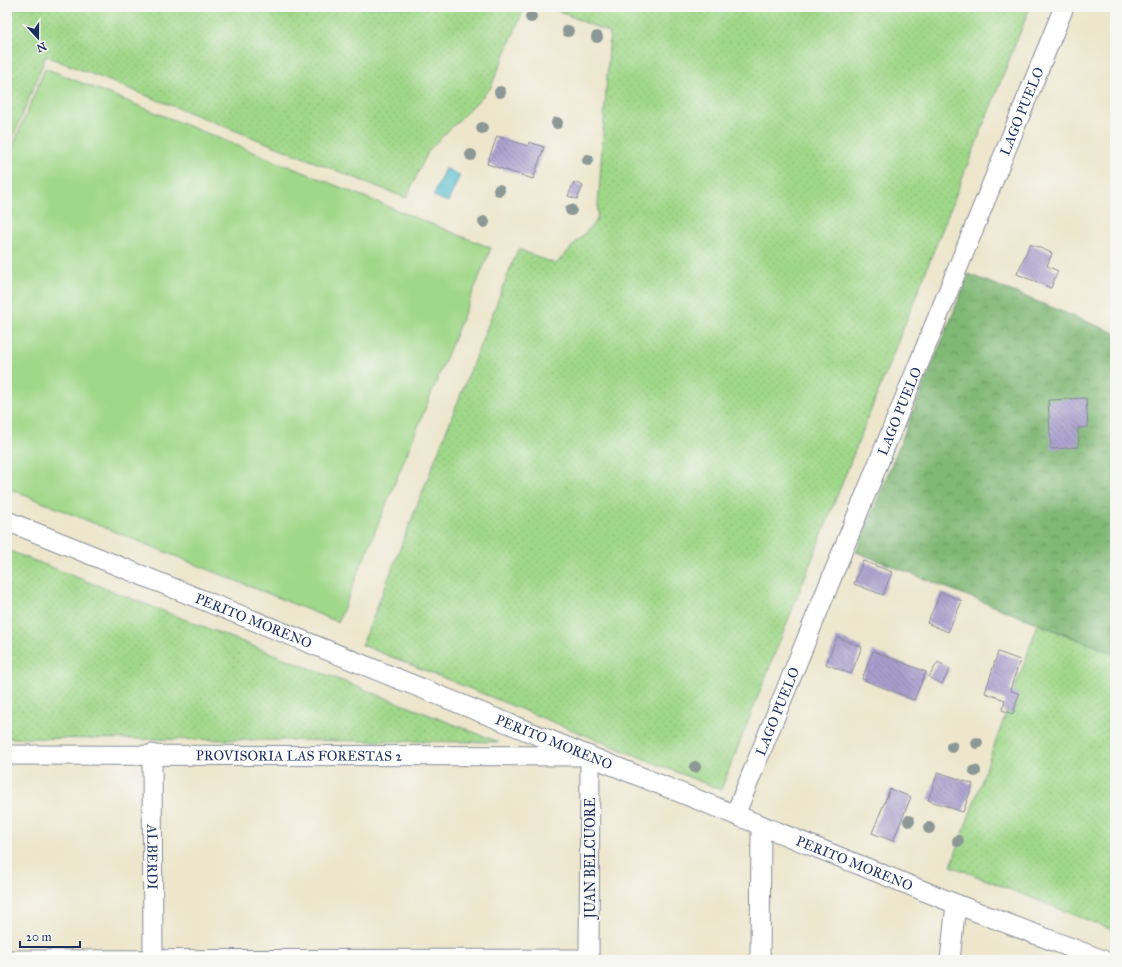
<svg xmlns="http://www.w3.org/2000/svg" width="1122" height="967" viewBox="0 0 1122 967" font-family="'IM FELL Great Primer',serif">
  <style>
    .grass { fill: url(#grass-dots); stroke: #5e8474 }
    .forest { fill: url(#forest-crowns); stroke: #4e746a }
    .pitch { fill: #a0d889; stroke: #5e8474 }
    .water { fill: #4db8ca; stroke: #347494 }
    .building { fill: url(#building-back-hatch) }
    .lines { fill: none; stroke-linecap: round; stroke-linejoin: round }
    .minor-casing { stroke: #848a95; stroke-width: 21 }
    .minor { stroke: #fff; stroke-width: 19 }
    .tree { fill: #8c9896 }
    .labels { text-anchor: middle; dominant-baseline: central; stroke-width: 4; stroke-linejoin: round; paint-order: stroke }
    .street-label { font-size: 14px; fill: #1b2f5e; stroke: #f6f6f2 }
  </style>
  <defs>
    <pattern id="grass-dots" width="8" height="8" patternUnits="userSpaceOnUse"><rect width="8" height="8" fill="#a0d889"/><path d="M2 2h.1M6 6h.1" fill="none" stroke="#89ba79" stroke-width="1.8" stroke-linecap="round"/></pattern>
    <pattern id="forest-crowns" width="20" height="18" patternUnits="userSpaceOnUse"><rect width="20" height="18" fill="#80b875"/><path d="M2 6a3 3 0 1 1 6 0M12 15a3 3 0 1 1 6 0" fill="none" stroke="#689663"/></pattern>
    <pattern id="building-back-hatch" width="6" height="6" patternUnits="userSpaceOnUse"><rect width="6" height="6" fill="#a79ecc"/><path d="M-1 5l2 2M0 0l6 6M5-1l2 2" fill="none" stroke="#8781a9"/></pattern>
  </defs>
  <rect width="100%" height="100%" fill="#f6f6f2"/>
  <filter id="ink" filterUnits="userSpaceOnUse"><feTurbulence type="fractalNoise" baseFrequency=".025" numOctaves="2"/><feDisplacementMap in="SourceGraphic" scale="8" xChannelSelector="R" yChannelSelector="G"/><feConvolveMatrix kernelMatrix="1 2 1 2 8 2 1 2 1" color-interpolation-filters="sRGB"/></filter>
  <filter id="wash" filterUnits="userSpaceOnUse"><feTurbulence type="fractalNoise" baseFrequency=".012" numOctaves="4" result="noise"/><feDisplacementMap in="SourceGraphic" scale="16" xChannelSelector="R" yChannelSelector="G"/><feGaussianBlur stdDeviation="0.9" result="paint"/><feColorMatrix in="noise" values="0 0 0 0 0 0 0 0 0 0 0 0 0 0 0 0 0 1.4 0 .05"/><feComposite in="paint" operator="in"/></filter>
  <g filter="url(#wash)">
    <rect width="100%" height="100%" fill="#ede6cc"/>
    <path class="grass" d="M7,7H525L490,89L429,150L406,198L46,56L7,153Z
      M549,7H1030L721,790L362,645L518,249L556,264L597,220L610,33Z
      M7,550L499,742L7,738Z
      M1038,624L1115,654V931L951,866Z"/>
    <path class="forest" d="M969,274L1115,333V654L856,552Z"/>
    <path class="pitch" d="M45,68L491,248L338,622L7,488V161Z"/>
    <path class="water" d="M445,168L460,175L448,202L433,196Z"/>
    <g id="blocks">
      <path class="building" d="M497,136L528,146L529,142L544,147L533,179L487,164Z
        M574,182L583,186L577,199L568,196Z
        M1030,244L1052,253L1047,266L1058,271L1051,288L1017,274Z
        M1086,398L1088,427L1078,428L1079,447L1051,449L1048,400Z
        M863,561L892,572L883,595L854,584Z
        M941,592L962,601L948,632L927,623Z
        M837,637L862,647L851,674L826,664Z
        M873,651L926,672L914,700L862,679Z
        M998,652L1020,660L1010,690L1019,694L1013,714L1002,710L1005,700L985,693Z
        M938,662L950,669L942,684L929,677Z
        M938,772L973,784L963,812L928,800Z
        M890,789L911,797L893,841L872,833Z"/>
    </g>
  </g>
  <g filter="url(#ink)">
    <use href="#blocks" fill-opacity="0" stroke="#848a95" stroke-width="1"/>
    <g class="lines">
      <g class="minor-casing">
        <g id="minor">
          <path id="s1" d="M7,521L956,904L1103,960"/>
          <path id="s2" d="M152,754L153,960"/>
          <path id="s3" d="M7,755L590,756L589,960"/>
          <path id="s4" d="M735,815L1064,7"/>
          <path d="M7,960L589,959"/>
          <path d="M760,960L761,825"/>
          <path d="M950,960L956,904"/>
        </g>
      </g>
      <use href="#minor" class="minor"/>
    </g>
    <g class="tree">
      <circle cx="531" cy="17" r="6"/>
      <circle cx="568" cy="31" r="6"/>
      <circle cx="597" cy="37" r="6"/>
      <circle cx="500" cy="92" r="6"/>
      <circle cx="557" cy="123" r="6"/>
      <circle cx="482" cy="128" r="6"/>
      <circle cx="471" cy="155" r="6"/>
      <circle cx="588" cy="160" r="6"/>
      <circle cx="499" cy="190" r="6"/>
      <circle cx="571" cy="210" r="6"/>
      <circle cx="484" cy="222" r="6"/>
      <circle cx="977" cy="743" r="6"/>
      <circle cx="952" cy="747" r="6"/>
      <circle cx="695" cy="767" r="6"/>
      <circle cx="975" cy="771" r="6"/>
      <circle cx="909" cy="821" r="6"/>
      <circle cx="929" cy="828" r="6"/>
      <circle cx="958" cy="841" r="6"/>
    </g>
  </g>
  <g class="labels">
    <g class="street-label">
      <text stroke="none"><textPath href="#s4" startOffset="760">LAGO PUELO</textPath></text>
      <text stroke="none"><textPath href="#s4" startOffset="436">LAGO PUELO</textPath></text>
      <text stroke="none"><textPath href="#s1" startOffset="266">PERITO MORENO</textPath></text>
      <text stroke="none"><textPath href="#s4" startOffset="112">LAGO PUELO</textPath></text>
      <text stroke="none"><textPath href="#s1" startOffset="590">PERITO MORENO</textPath></text>
      <text stroke="none"><textPath href="#s3" startOffset="292">PROVISORIA LAS FORESTAS 2</textPath></text>
      <text stroke="none"><textPath href="#s2" startOffset="103">ALBERDI</textPath></text>
      <text transform="translate(590 858) rotate(-90)">JUAN BELCUORE</text>
      <text stroke="none"><textPath href="#s1" startOffset="914">PERITO MORENO</textPath></text>
    </g>
  </g>
  <rect width="1122" height="967" fill="none" stroke="#f6f6f2" stroke-width="24"/>
  <g transform="translate(38 38) rotate(159)" stroke="#f6f6f2" stroke-width="3" paint-order="stroke">
  <path d="M0-3L7 15L0 10L-7 15Z" fill="#1b2f5e"/>
  <text y="-6" font-size="11" font-weight="bold" text-anchor="middle" fill="#1b2f5e">N</text>
  </g>
  <path d="M20 941v6h60v-6" fill="none" stroke="#1b2f5e" stroke-width="2"/>
  <text x="26" y="941" font-size="12" fill="#1b2f5e" stroke="#f6f6f2" stroke-width="3" paint-order="stroke">20 m</text>
</svg>
